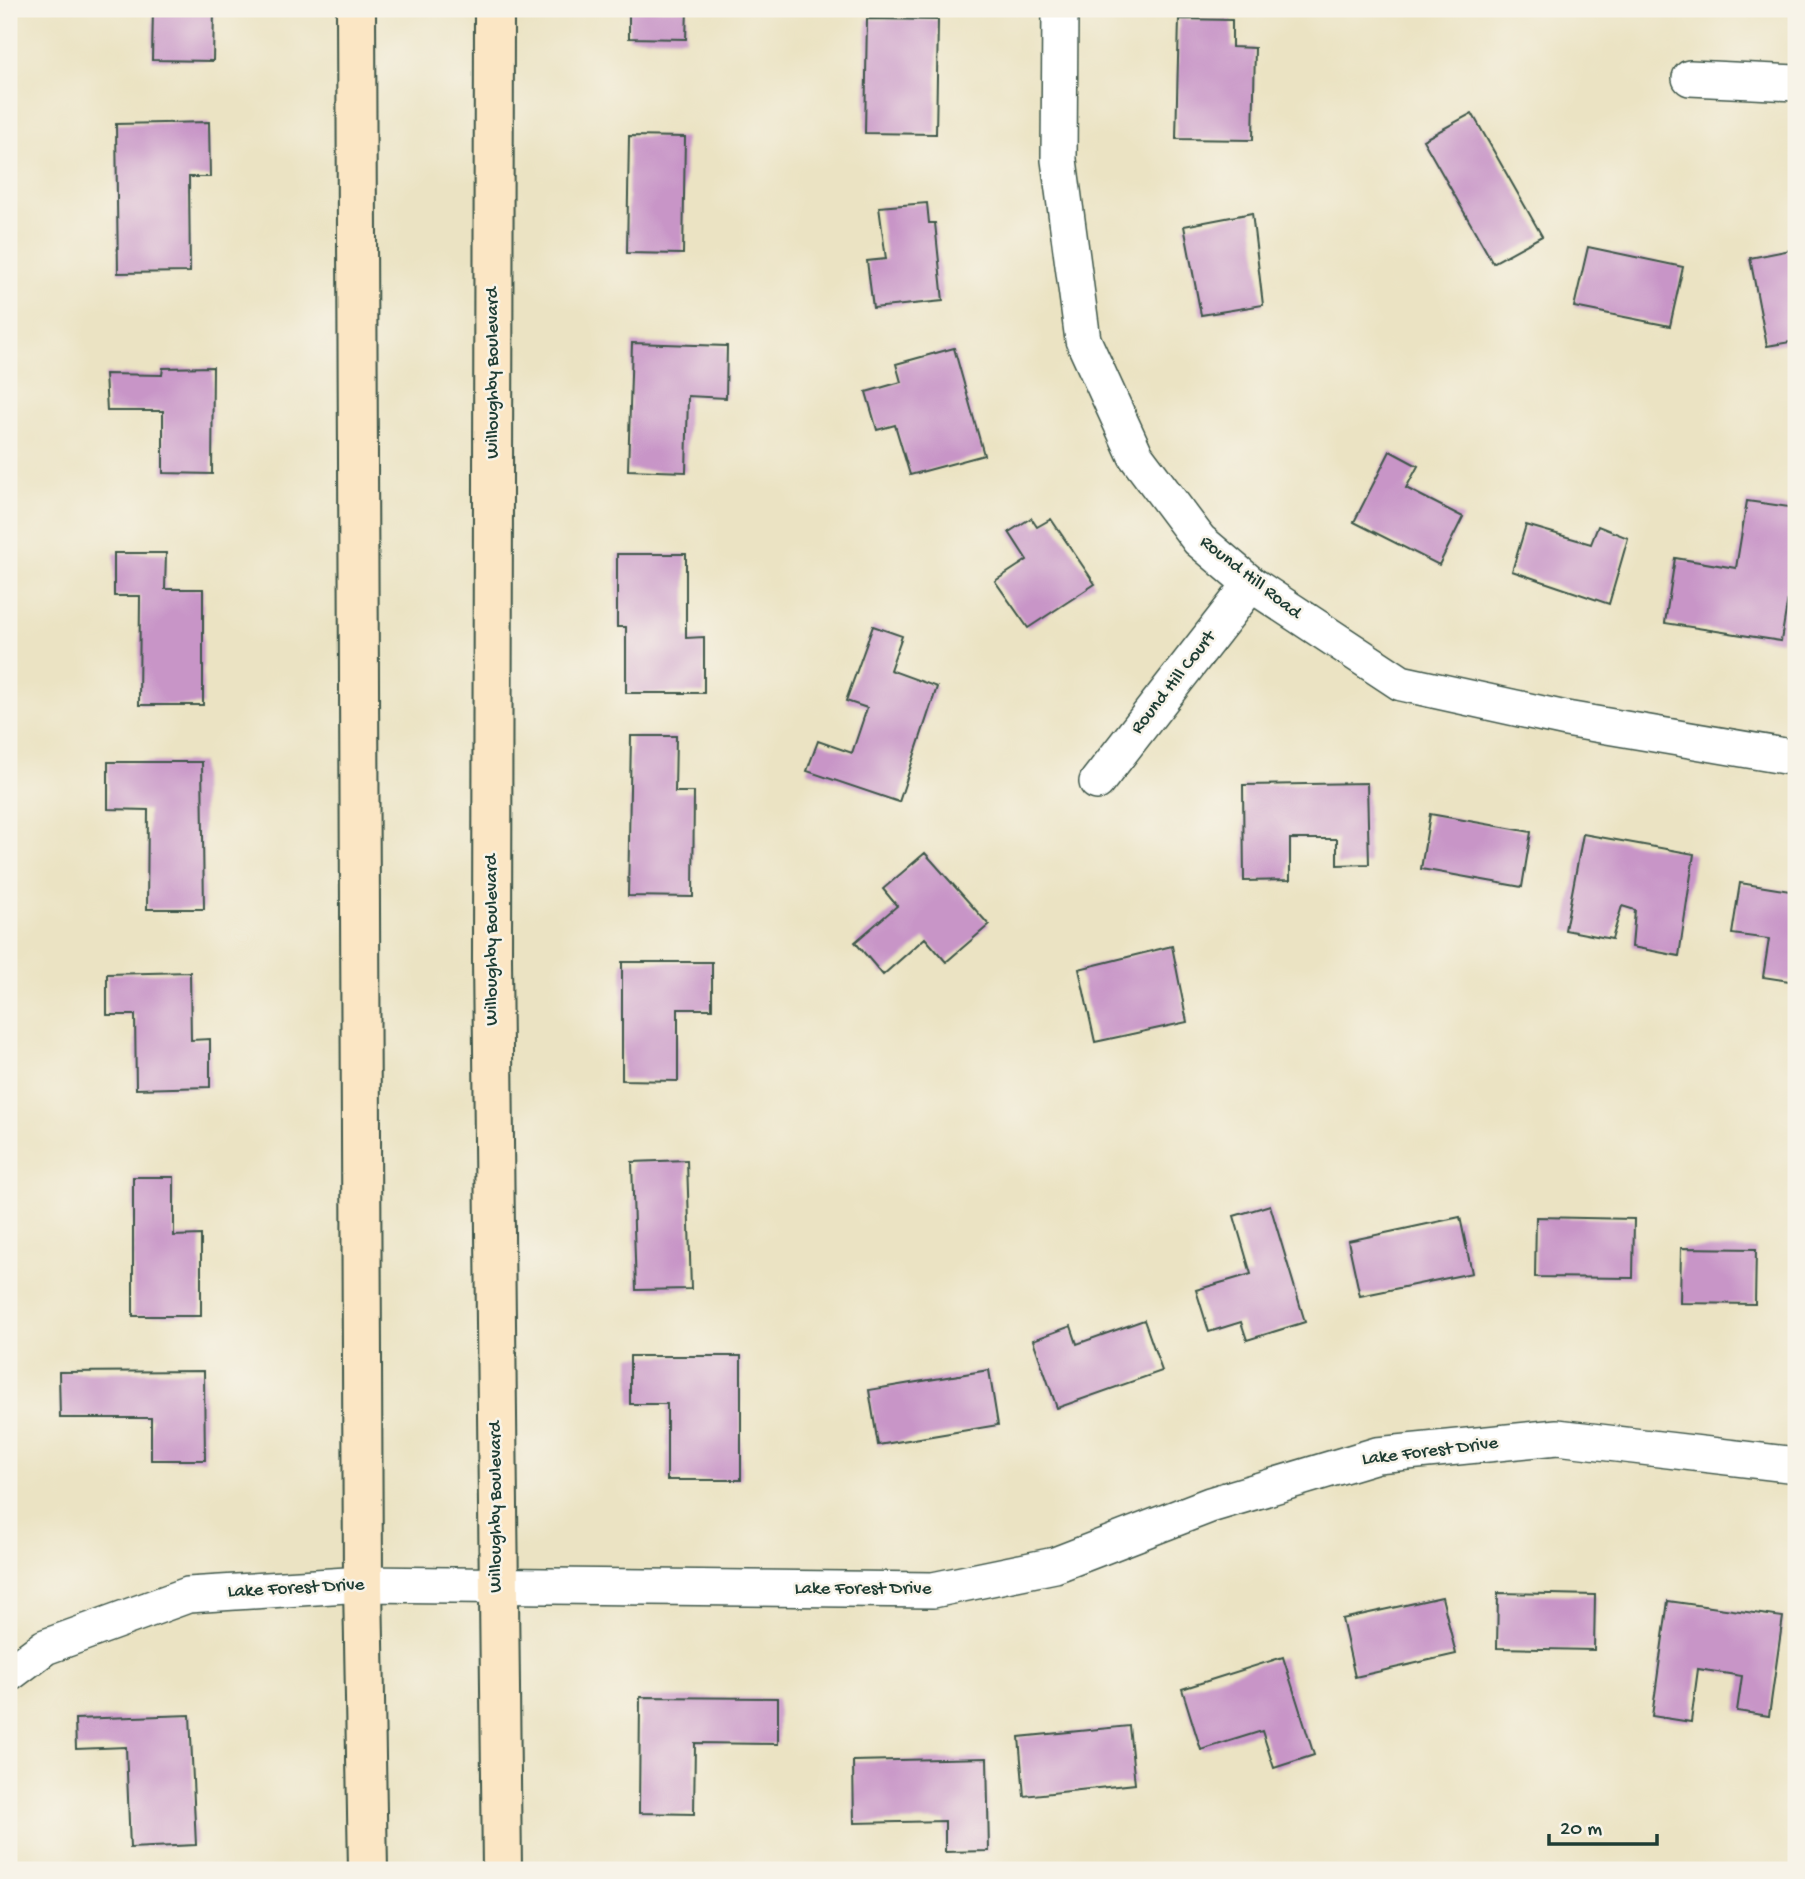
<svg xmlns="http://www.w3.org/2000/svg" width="1805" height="1879" viewBox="0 0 1805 1879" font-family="'Gochi Hand',sans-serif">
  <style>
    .building { fill: #c895c7 }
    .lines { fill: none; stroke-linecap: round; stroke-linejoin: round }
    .street-casing { stroke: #3e5649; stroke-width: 38 }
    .secondary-casing { stroke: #3e5649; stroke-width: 42 }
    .street { stroke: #fff; stroke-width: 35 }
    .secondary { stroke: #fbe6c4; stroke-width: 38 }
    .labels { text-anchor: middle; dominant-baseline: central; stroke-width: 5; stroke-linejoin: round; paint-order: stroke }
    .street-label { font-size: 19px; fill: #1f3d34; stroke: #f7f3e8 }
  </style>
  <rect width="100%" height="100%" fill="#f7f3e8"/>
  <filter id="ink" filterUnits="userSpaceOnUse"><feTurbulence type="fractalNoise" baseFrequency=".0143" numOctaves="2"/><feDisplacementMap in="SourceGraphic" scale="14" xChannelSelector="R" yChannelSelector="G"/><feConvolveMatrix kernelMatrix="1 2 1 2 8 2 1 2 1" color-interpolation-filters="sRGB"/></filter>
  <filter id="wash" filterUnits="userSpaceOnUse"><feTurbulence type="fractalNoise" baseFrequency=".00686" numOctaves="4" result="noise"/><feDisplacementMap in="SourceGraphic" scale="28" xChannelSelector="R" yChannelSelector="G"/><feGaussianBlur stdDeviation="1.57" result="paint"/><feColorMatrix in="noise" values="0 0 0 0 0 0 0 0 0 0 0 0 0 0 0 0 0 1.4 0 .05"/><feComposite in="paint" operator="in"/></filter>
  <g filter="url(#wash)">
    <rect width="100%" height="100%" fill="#ebe3c3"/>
    <g id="blocks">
      <path class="building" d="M153,9H214L213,61L152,60Z
        M629,9H687L686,39L629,38Z
        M867,19L938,20L936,134L865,133Z
        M1179,19L1232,20V47L1255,48L1253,140L1176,139Z
        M1472,113L1542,236L1493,263L1423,140Z
        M209,122L210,177H189L190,272L118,273L116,124Z
        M629,136L685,137L683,254L627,253Z
        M927,203L929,223H935L943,301L873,308L867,261L886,259L879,207Z
        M1252,213L1263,305L1201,315L1184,226Z
        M1588,247L1683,267L1670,326L1574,307Z
        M1796,249V341L1767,346L1750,258Z
        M632,343L727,346L726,398L688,396L686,472L628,470Z
        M954,348L984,455L910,475L895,425L877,430L866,392L901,382L896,364Z
        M213,367L212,474L163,473V411H107L105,374L162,375L163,368Z
        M1390,451L1418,466L1406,488L1463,517L1439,565L1354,522Z
        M1747,501L1796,508V549L1781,641L1665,623L1675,558L1736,568Z
        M1031,518L1037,527L1051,519L1095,584L1028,628L995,581L1027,560L1009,532Z
        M1526,525L1591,544L1598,526L1628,538L1609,604L1512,571Z
        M114,553H166L165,589H203V705H139L140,596H114Z
        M617,554H686V638L704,637V693H626V627H617Z
        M873,626L902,636L890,670L937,687L899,802L807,771L818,741L852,753L867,708L846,701Z
        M631,736H676L675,792H694L693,897L628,896Z
        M108,762H202L204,909H147L148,810L108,809Z
        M1367,783L1369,864L1337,865V839H1290V880L1244,881L1243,785Z
        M1430,814L1531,832L1522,887L1421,869Z
        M1583,834L1694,854L1679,956L1632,947L1635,910L1622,906L1612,939L1565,930Z
        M925,853L989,925L946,962L925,938L883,975L855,942L897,906L883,889Z
        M1740,883L1796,892V982L1763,977L1769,939L1732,934Z
        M1172,946L1187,1022L1095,1042L1079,969Z
        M622,962H712V1009H678V1081L622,1080Z
        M190,972L191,1040L210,1039V1087L136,1089L135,1015H107V974Z
        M687,1160L691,1289L636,1290L632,1162Z
        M133,1177H174V1236L201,1235V1316H133Z
        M1270,1205L1305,1322L1247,1340L1241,1322L1209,1332L1196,1290L1251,1274L1234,1216Z
        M1460,1217L1472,1273L1360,1296L1348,1241Z
        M1536,1217L1634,1219L1633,1278L1535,1277Z
        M1681,1248L1756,1249L1755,1304L1680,1303Z
        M1144,1320L1162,1371L1057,1408L1033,1340L1071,1326L1077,1344Z
        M630,1356H741V1480H667V1404H630Z
        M989,1370L998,1425L878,1445L869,1390Z
        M204,1371L205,1460H151V1418H60L59,1372Z
        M1498,1593L1595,1595L1594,1650L1497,1648Z
        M1442,1597L1456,1654L1355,1677L1342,1619Z
        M1668,1601L1783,1617L1769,1716L1737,1711L1742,1676L1698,1669L1691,1722L1652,1716Z
        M1283,1657L1314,1755L1274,1768L1262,1731L1201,1750L1182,1689Z
        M640,1697L778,1698V1744L695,1743L694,1814L639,1813Z
        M190,1715L196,1845L130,1848L126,1747L76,1749L75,1719Z
        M1129,1726L1135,1784L1024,1796L1019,1737Z
        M987,1758L989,1851L945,1852V1821L854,1823L853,1761Z"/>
    </g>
  </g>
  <g filter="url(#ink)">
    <use href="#blocks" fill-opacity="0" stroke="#3e5649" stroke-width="2"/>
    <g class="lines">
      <g class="street-casing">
        <path id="street" d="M1060,9L1059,160L1083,340L1136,456L1199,540L1251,584L1401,683L1566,719L1796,758
          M1690,78L1796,83
          M1097,782L1251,584
          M9,1674L45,1647L188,1595L363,1584L933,1590L1055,1565L1210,1505L1377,1455L1557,1437L1796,1465"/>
      </g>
      <g class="secondary-casing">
        <path id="secondary" d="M356,9L363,1584L368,1870
          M494,9L492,959L502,1870"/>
      </g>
      <use href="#street" class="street"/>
      <use href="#secondary" class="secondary"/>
    </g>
  </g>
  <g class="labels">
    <g class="street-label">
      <text transform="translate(493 373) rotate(-90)">Willoughby Boulevard</text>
      <text transform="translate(1250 578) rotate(38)">Round Hill Road</text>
      <text transform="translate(1174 683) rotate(-52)">Round Hill Court</text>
      <text transform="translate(492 940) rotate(-90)">Willoughby Boulevard</text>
      <text transform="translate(1430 1452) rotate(-7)">Lake Forest Drive</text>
      <text transform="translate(496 1507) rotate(-90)">Willoughby Boulevard</text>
      <text transform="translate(296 1589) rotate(-3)">Lake Forest Drive</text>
      <text x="863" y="1589">Lake Forest Drive</text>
    </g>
  </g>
  <rect width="1805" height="1879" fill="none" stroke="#f7f3e8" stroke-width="35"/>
  <path d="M1549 1834v10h108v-10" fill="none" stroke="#1f3d34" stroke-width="3.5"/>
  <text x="1560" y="1834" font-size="21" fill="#1f3d34" stroke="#f7f3e8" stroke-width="5" paint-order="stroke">20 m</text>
</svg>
